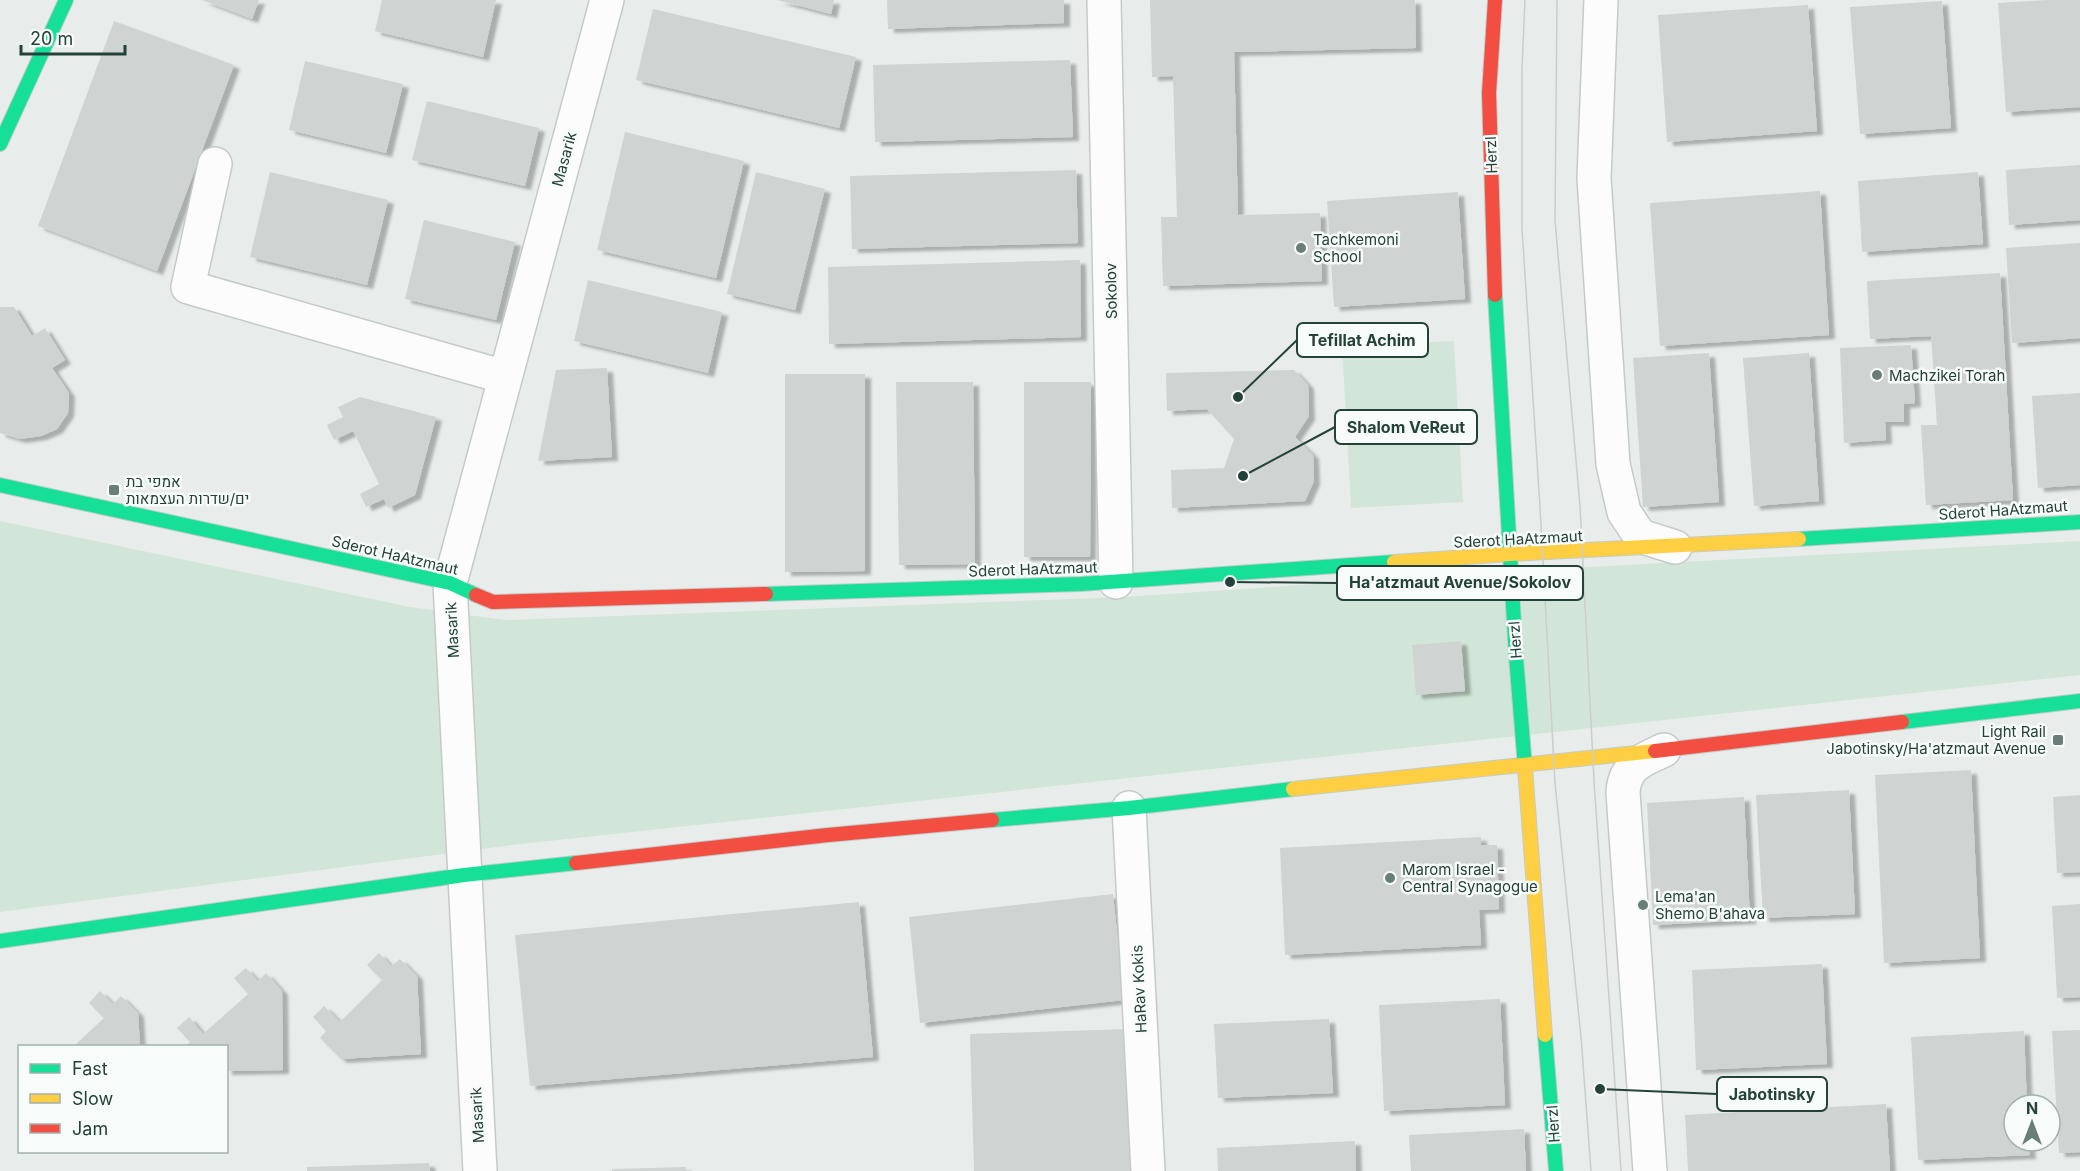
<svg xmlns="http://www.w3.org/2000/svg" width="2080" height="1171" viewBox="0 0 2080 1171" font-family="Inter,Heebo,sans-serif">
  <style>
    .green { fill: #d1e6d8 }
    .building { fill: #cfd4d2; filter: url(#shadow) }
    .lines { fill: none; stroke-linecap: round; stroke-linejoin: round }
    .street-casing { stroke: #c5cac8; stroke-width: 36 }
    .fast-casing { stroke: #c3cbc8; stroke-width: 16 }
    .slow-casing { stroke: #c3cbc8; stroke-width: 16 }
    .jam-casing { stroke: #c3cbc8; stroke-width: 16 }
    .street { stroke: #fcfcfc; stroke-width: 33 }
    .fast { stroke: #16e098; stroke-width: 14 }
    .slow { stroke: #ffcf43; stroke-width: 14 }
    .jam { stroke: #f24e42; stroke-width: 14 }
    .tram { stroke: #c9cdcc; stroke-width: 1.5 }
    .poi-dot { fill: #697e78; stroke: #f7fbf9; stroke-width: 2 }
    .labels { text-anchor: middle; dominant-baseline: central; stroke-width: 5; stroke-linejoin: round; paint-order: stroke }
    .street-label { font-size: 15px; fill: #24423a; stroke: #f7fbf9 }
    .poi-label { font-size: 15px; fill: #24423a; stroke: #f7fbf9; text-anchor: start }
    .leader { fill: none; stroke: #24423a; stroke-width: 2 }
    .callout-dot { fill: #24423a; stroke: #f7fbf9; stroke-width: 2 }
    .callout { fill: #f7fbf9; stroke: #24423a; stroke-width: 2 }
    .callout-label { font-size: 16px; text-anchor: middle; font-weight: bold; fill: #24423a }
  </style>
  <defs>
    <filter id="shadow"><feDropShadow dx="6" dy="4" stdDeviation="1.5" flood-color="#0004"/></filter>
  </defs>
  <rect width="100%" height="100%" fill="#e8edeb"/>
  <path class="green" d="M1454,341L1463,502L1351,508L1342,346Z
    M0,521L410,607L505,620L1124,597L1475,573L2080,541V675L512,845L0,912Z"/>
  <path class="building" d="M202,0H259L252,19Z
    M382,0H496L483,57L375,31Z
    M777,0H834L831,14Z
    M887,0H1064V23L888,29Z
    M1150,0H1415L1416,48L1234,52L1238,215L1320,213L1322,281L1163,286L1161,217H1177L1173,76L1152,77Z
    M2047,0H2080V107L2006,112L1998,3Z
    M1942,1L1951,128L1860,134L1850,7Z
    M1808,5L1817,131L1667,142L1658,15Z
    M653,9L856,57L839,128L636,80Z
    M114,21L234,65L157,271L38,226Z
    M1070,60L1073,137L875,142L873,65Z
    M305,61L403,84L386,153L289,130Z
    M427,101L539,128L525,186L412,160Z
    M625,132L744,161L716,278L597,250Z
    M2080,165V220L2009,225L2006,170Z
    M1076,170L1078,243L852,249L850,176Z
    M270,172L388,200L367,285L250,257Z
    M756,172L825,189L795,310L727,294Z
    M1978,172L1983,244L1862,252L1858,181Z
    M1820,191L1829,335L1660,346L1650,203Z
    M1458,192L1465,299L1334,307L1327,201Z
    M424,220L515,242L496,320L405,299Z
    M2080,243V338L2012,343L2006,248Z
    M1080,260L1081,337L829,344L828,267Z
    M2000,273L2013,500L1926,505L1921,425H1937L1931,336L1870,339L1867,281Z
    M588,280L722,312L708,373L574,341Z
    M0,307H14L32,336L45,328L65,360L52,368L69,393L68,413L57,429L41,436L20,439L0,433Z
    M1911,345L1915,403L1904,404V422H1885L1886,440L1844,443L1840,348Z
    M1709,353L1719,502L1643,507L1633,358Z
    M1809,353L1819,501L1754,506L1743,358Z
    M607,368L612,457L538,461L556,370Z
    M1294,370L1308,385L1309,416L1295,437L1313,455L1314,481L1305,501L1172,508L1171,470L1224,468L1234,439L1207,409L1167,411L1166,373Z
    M785,374H865V571L785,572Z
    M896,382H973L975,564L899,565Z
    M1024,382H1091L1090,557H1024Z
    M2080,393V485L2038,488L2032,396Z
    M360,397L436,417L415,495L388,508L384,499L366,507L360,494L379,484L353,431L334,440L327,425L343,417L338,407Z
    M1461,641L1465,691L1416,695L1412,645Z
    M1971,770L1980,958L1884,963L1875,775Z
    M1849,790L1855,914L1763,918L1756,795Z
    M2080,795V872L2057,873L2053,797Z
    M1744,797L1750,920L1653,925L1647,803Z
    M1481,837V845H1497L1499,909L1479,910L1481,945L1285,955L1280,848Z
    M1113,894L1124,1000L920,1023L909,917Z
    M859,902L873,1057L530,1086L515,935Z
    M2080,904V997L2057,998L2052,906Z
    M379,953L391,966L400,959L417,976L421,1054L341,1059L320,1038L326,1031L313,1017L324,1006L340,1022L382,980L367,965Z
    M1822,964L1827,1064L1696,1070L1692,970Z
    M246,968L258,981L266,973L282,991L283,1070L226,1071V1046H185L190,1042L177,1028L189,1017L203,1034L248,994L234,978Z
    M100,991L113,1004L121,996L138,1013L140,1046H74L104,1018L89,1003Z
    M1500,999L1505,1105L1384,1111L1379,1005Z
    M1329,1019L1333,1093L1218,1098L1214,1024Z
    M1129,1029L1134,1171H974L970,1034Z
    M2080,1030V1152L2059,1153L2052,1031Z
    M2024,1031L2027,1105H2014V1141H2029L2030,1155L1918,1160L1911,1037Z
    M1886,1104L1890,1171H1688L1685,1115Z
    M1524,1129L1526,1171H1411L1409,1135Z
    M1355,1141L1356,1171H1218L1217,1148Z
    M429,1163L430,1171H307V1167Z
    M686,1167V1171H612V1169Z"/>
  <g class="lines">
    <g class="street-casing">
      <path id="street" d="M1104,0L1116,582
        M1601,0L1594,178L1613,464L1624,512L1640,536L1675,547
        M215,164L188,287L505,377
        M1129,808L1148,1171
        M480,1171L450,583L607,0
        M1650,1171L1623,793C1624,766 1642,760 1664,750"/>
    </g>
    <g class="fast-casing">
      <path id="fast" d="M0,144L66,0
        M1495,295L1516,657L1525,767
        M0,485L450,583L476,595
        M1799,539L2080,522
        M766,594L1081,584L1394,562
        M1902,722L2080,701
        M992,820L1129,808L1293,789
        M0,941L464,875L576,863
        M1545,1035L1556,1171"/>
    </g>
    <g class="slow-casing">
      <path id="slow" d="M1394,562L1510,554L1799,539
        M1525,767L1545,1035
        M1293,789L1655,751"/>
    </g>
    <g class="jam-casing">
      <path id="jam" d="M1495,295L1489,93L1495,0
        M476,595L493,602L766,594
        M1655,751L1902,722
        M576,863L828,835L992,820"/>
    </g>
    <use href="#street" class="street"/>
    <use href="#fast" class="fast"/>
    <use href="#slow" class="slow"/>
    <use href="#jam" class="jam"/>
    <path class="tram" d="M1525,0L1522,69V228L1540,507L1555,783L1581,1037L1591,1171
      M1557,0L1555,220L1580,506L1594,781L1621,1171"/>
  </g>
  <g class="poi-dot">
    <circle cx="1301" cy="248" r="6"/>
    <circle cx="1877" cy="375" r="6"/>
    <rect x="108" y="484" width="12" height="12" rx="3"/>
    <rect x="2052" y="734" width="12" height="12" rx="3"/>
    <circle cx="1390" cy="878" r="6"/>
    <circle cx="1643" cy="905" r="6"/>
  </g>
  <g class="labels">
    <g class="street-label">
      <text transform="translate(1491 155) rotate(-92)">Herzl</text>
      <text transform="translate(564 159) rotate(-75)">Masarik</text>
      <text transform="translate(1111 291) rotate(-91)">Sokolov</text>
      <text transform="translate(2003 510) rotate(-4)">Sderot HaAtzmaut</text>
      <text transform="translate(1518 539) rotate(-3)">Sderot HaAtzmaut</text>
      <text transform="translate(395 555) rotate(13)">Sderot HaAtzmaut</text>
      <text transform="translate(1033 569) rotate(-2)">Sderot HaAtzmaut</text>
      <text transform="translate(452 630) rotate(-93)">Masarik</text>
      <text transform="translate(1515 640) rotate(-94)">Herzl</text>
      <text transform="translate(1139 989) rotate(-93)">HaRav Kokis</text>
      <text transform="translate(477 1115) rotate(-93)">Masarik</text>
      <text transform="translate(1553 1124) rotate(-94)">Herzl</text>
    </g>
    <g class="poi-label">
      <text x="1313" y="239">Tachkemoni<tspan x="1313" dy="17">School</tspan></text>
      <text x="1889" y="375">Machzikei Torah</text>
      <text x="126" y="481">אמפי בת<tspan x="126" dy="17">ים/שדרות העצמאות</tspan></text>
      <text x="2046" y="731" text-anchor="end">Light Rail<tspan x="2046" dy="17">Jabotinsky/Ha'atzmaut Avenue</tspan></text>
      <text x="1402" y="869">Marom Israel -<tspan x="1402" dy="17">Central Synagogue</tspan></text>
      <text x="1655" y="896">Lema'an<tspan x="1655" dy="17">Shemo B'ahava</tspan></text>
    </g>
  </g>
  <path class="leader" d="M1238 397L1297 340M1243 476L1335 427M1230 582L1337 583M1600 1089L1717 1094"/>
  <g class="callout-dot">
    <circle cx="1238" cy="397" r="6"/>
    <circle cx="1243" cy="476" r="6"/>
    <circle cx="1230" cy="582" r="6"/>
    <circle cx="1600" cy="1089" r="6"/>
  </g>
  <g class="callout">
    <rect x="1297" y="323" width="131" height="34" rx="6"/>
    <rect x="1335" y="410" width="142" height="34" rx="6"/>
    <rect x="1337" y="566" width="246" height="34" rx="6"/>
    <rect x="1717" y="1077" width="110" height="34" rx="6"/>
  </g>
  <g class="callout-label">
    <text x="1362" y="346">Tefillat Achim</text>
    <text x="1406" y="433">Shalom VeReut</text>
    <text x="1460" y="588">Ha'atzmaut Avenue/Sokolov</text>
    <text x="1772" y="1100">Jabotinsky</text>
  </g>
  <rect x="18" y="1045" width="210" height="108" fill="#f7fbf9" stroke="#a3b1ad" stroke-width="1.5"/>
  <rect x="30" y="1064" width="30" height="9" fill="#16e098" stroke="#a3b1ad" stroke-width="1.5"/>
  <text x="72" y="1075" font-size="18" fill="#24423a">Fast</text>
  <rect x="30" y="1094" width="30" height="9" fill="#ffcf43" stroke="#a3b1ad" stroke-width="1.5"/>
  <text x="72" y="1105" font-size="18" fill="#24423a">Slow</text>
  <rect x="30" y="1124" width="30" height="9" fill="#f24e42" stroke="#a3b1ad" stroke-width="1.5"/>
  <text x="72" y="1135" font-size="18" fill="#24423a">Jam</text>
  <g transform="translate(2032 1123)"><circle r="28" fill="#f7fbf9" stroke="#a3b1ad" stroke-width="1.5"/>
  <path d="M0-4.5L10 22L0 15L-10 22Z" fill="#697e78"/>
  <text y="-9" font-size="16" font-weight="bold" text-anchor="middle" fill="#24423a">N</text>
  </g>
  <path d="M21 45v9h104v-9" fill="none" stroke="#24423a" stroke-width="3"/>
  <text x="30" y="45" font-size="18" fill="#24423a" stroke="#f7fbf9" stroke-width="4.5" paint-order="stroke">20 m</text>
</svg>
